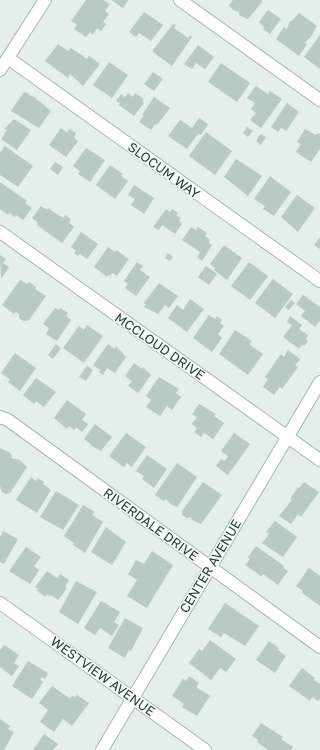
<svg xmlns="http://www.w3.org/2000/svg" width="320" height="750" viewBox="0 0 320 750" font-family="'Golos Text',sans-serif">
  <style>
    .building { fill: #b9c9c3 }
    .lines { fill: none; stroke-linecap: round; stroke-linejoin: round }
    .minor-casing { stroke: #a6b7b2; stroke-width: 14 }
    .secondary-casing { stroke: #a2bab3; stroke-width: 14 }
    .minor { stroke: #fff; stroke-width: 12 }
    .secondary { stroke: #fff; stroke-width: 12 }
    .labels { text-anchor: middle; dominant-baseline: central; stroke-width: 3; stroke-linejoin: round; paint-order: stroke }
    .street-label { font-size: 13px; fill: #22413b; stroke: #f5faf8 }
  </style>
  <rect width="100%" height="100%" fill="#e4eeea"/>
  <path class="building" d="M86,0H103L110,4L105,11L109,14L103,22L106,24L101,31L97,28L93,35L90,32L86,37L74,29L77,25L71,21Z
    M111,0H128L123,8Z
    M233,0H262V2L248,19L239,15V12L233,10L229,5Z
    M268,10L281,19L270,34L263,29L264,27L259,22Z
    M144,12L163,25L151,41L139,33L136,37L129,32Z
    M299,13L317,26L311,37L305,42L307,44L299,56L276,39L284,27L287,29L290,21H292Z
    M173,24L176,25L174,28L188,38L190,35L192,37L172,66L153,52V50Z
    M320,35V69L304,57Z
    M58,44L68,51L71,48L87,59L89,56L100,64L83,86L70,74L68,78L45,61Z
    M198,45L214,57L205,69L196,63L192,69L184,64Z
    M109,62L128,75L112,98L93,85Z
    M221,63L250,83L237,102L208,82Z
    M153,72L163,79L154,91L144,84Z
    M256,86L268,94L270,91L282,99L261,128L250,120L256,113L251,109L255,103L247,98Z
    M24,92L28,93L32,97L33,96L51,111L39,128L11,111Z
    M128,93L133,97L135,93L144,99L142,102L144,103L134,116L119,105L120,103L116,101L121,94L125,97Z
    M154,97L170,108L157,125L155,124L151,130L139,122L144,116L142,115Z
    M287,103L299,112L286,131L281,128L278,132L271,127Z
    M199,118L208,124L201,135L198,134L187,149L168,136L180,120L192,128Z
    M14,119L31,130L17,150L1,139L7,130L4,129Z
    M247,127L253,131L248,137L243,133Z
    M61,128L67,133L69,129L76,133L74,137L78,141L66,157L49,145Z
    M305,129L316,135L318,133L320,134V149L311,162L296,152L301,144L297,142Z
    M206,132L232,151L215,175L189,156Z
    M260,134L266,137L261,145L256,141Z
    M5,146L33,166L18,187L0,175V153Z
    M86,148L105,160L90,182L78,174L80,171L73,166Z
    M236,159L262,176L248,196L224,177Z
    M55,162L63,167L58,175L50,169Z
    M110,165L123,174L121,176L128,181L115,199L96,185Z
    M270,176L291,192L274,216L263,209L265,206L254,199Z
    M0,182L27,201L25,203L32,208L23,220L16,215L15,217L9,213L8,215L0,209Z
    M134,185L154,198L144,214L131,205L135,199L128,195Z
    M297,195L315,208L298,232L281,217Z
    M41,206L47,210L48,208L63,218L65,215L71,219L69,223L74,227L62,243L37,225L38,223L32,218Z
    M166,209L170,212L172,209L178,213L176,215L181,218L179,221L182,224L175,234L162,225L159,230L153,227Z
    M191,227L196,230L198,227L207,233L205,236L210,240L209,243L212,245L202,261L197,257L200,252L182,240Z
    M81,232L98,244L87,259L80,254L78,256L74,253L76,251L71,247Z
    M320,237V249L314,245Z
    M224,245L242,258L227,280L214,270L215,268L210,264Z
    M108,247L115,252L116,250L129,259L117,276L112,273L110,276L108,275L107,277L94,267Z
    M168,253L173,257L170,261L165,258Z
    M0,255L6,259L3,263L9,267L1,279Z
    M137,262L143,266L140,270L150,277L136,296L125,288L128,284L124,281Z
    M249,262L268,276L250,300L231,286Z
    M206,266L217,274L209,285L198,277Z
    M273,279L293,294L275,318L255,303Z
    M20,280L27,284L29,282L36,287L35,289L46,296L29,320L24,321L19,318V314L16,312L14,314L2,305Z
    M159,283L178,296L169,308L165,305L158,314L144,307L146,305L144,303Z
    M303,295L320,307V321L315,327L301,316L305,311L296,304Z
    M190,299L204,309L187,332L168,318L177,305L183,310Z
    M291,300L295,303L289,310L285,307Z
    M55,308L59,310L60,308L68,313L66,316L71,320L57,341L46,334L49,328L43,324Z
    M209,315L215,319L217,316L222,320L220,323L224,326L218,334L222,338L212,352L193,338Z
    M290,316L302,325L299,329L308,335L306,339L308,341L304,346L302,345L299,349L283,337L292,325L287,322Z
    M87,325L103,336L84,363L63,348L79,326L84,330Z
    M235,330L252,341L249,344L263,354L248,375L219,354Z
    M56,344L61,348L53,359L48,355Z
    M108,344L115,349L116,346L126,357L115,373L107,368L103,375L99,372L100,370L93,365Z
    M288,350L300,359L295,365L298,367L282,389L280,387L274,395L263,387L268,379L265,377L281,354L284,357Z
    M15,353L36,368L20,391L8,382L10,379L1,373Z
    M134,363L142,369L143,367L151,375L138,393L128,386L132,381L125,376Z
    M87,366L93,370L86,381L79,377Z
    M159,377L179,389L176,393L181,397L172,410L167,406L160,416L146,407L151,400L146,396Z
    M36,378L56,392L44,407L36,401L34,404L23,395Z
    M67,400L86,414L82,420L88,424L82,432L76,427L74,430L69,426L67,429L54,418Z
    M199,404L216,414L214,416L224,423L213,439L204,433L201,437L194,432L197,428L192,424L197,417L192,414Z
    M95,424L112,437L101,451L90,445L91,444L84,439Z
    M126,433L146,447L132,467L127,463L124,467L109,456Z
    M234,433L250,444L228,475L216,466L221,459L225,461L228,456L221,451Z
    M0,448L10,453L12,456L11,458L20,460L27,467L10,493L6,494L2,492L0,486Z
    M147,455L167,469L154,488L142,479L144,476L136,471Z
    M177,463L197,477L177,507L170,504L166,499L164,501L155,495Z
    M31,477L36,481L38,478L44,482L43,484L51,490L37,513L16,500Z
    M203,482L222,495L201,524L192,520L191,517L187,518L182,515V511Z
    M304,482L319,492L301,517L298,514L291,524L279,516L292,500L290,499L298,487L299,488Z
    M56,491L79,505L63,530L40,517Z
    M83,505L95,512L92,515L103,522L85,553L73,545L74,543L64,536Z
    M275,521L297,537L283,557L262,543L269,534L266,532Z
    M106,527L126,542L112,565L91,552Z
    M3,531L18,539L4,564L0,562V537Z
    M256,546L284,566L283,568L288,571L278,585L263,574L261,576L245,565L250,559L248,557Z
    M26,547L41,557L34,566L39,570L30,584L9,571Z
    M152,551L173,565L147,608L127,596L137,580L128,574L136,560L144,564Z
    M309,568L320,576V606L302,593L303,591L296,586Z
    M47,571L57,578L60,574L69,580L65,587L67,588L58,600L51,595L50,597L47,594L45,597L36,590L38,589L35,587Z
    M76,581L97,592L78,624L59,612Z
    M101,601L120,612L114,622L119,625L112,636L100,628L95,635L84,628Z
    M225,603L259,626L245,646L224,633L221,637L208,629Z
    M125,618L143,628L131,651L129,650L125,658L108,648Z
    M210,640L236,659L226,672L220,668L211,680L189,663L199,649L202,651Z
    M269,641L279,648L278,650L286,656L275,673L256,660Z
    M4,645L19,655L14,663L19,666L12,676L0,667V650Z
    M28,661L48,673L45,679L42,677L40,680L43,682L32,699L12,686Z
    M302,668L315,678L314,680L320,684V699L318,701L312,697L310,701L289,686Z
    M189,676L199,683L196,687L210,696L197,716L182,707L184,704L172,696L183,679L186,681Z
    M52,686L69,698L73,696L75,697L77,695L89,703L72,726L63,719L54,732L40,722L48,710L39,703Z
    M0,719L10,726L8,729L14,732L4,750H0Z
    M261,723L283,737L281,739L293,747L291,750H268L257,742L258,740L252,736Z
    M44,734L58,744L53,750H33Z"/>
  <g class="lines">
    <g class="minor-casing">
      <path id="minor" d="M180,0L320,100
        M8,58L320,281
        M0,232L320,460
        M0,417L8,420L320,647
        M0,603L205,750"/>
    </g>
    <g class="secondary-casing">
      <path id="secondary" d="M0,70L45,0
        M102,750L320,382"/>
    </g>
    <use href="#minor" class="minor"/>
    <use href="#secondary" class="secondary"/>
  </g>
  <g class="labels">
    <g class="street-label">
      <text transform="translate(164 170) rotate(36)">SLOCUM WAY</text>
      <text transform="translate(160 346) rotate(35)">MCCLOUD DRIVE</text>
      <text transform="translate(151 524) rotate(36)">RIVERDALE DRIVE</text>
      <text transform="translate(210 566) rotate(-59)">CENTER AVENUE</text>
      <text transform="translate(103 676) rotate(36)">WESTVIEW AVENUE</text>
    </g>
  </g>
</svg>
